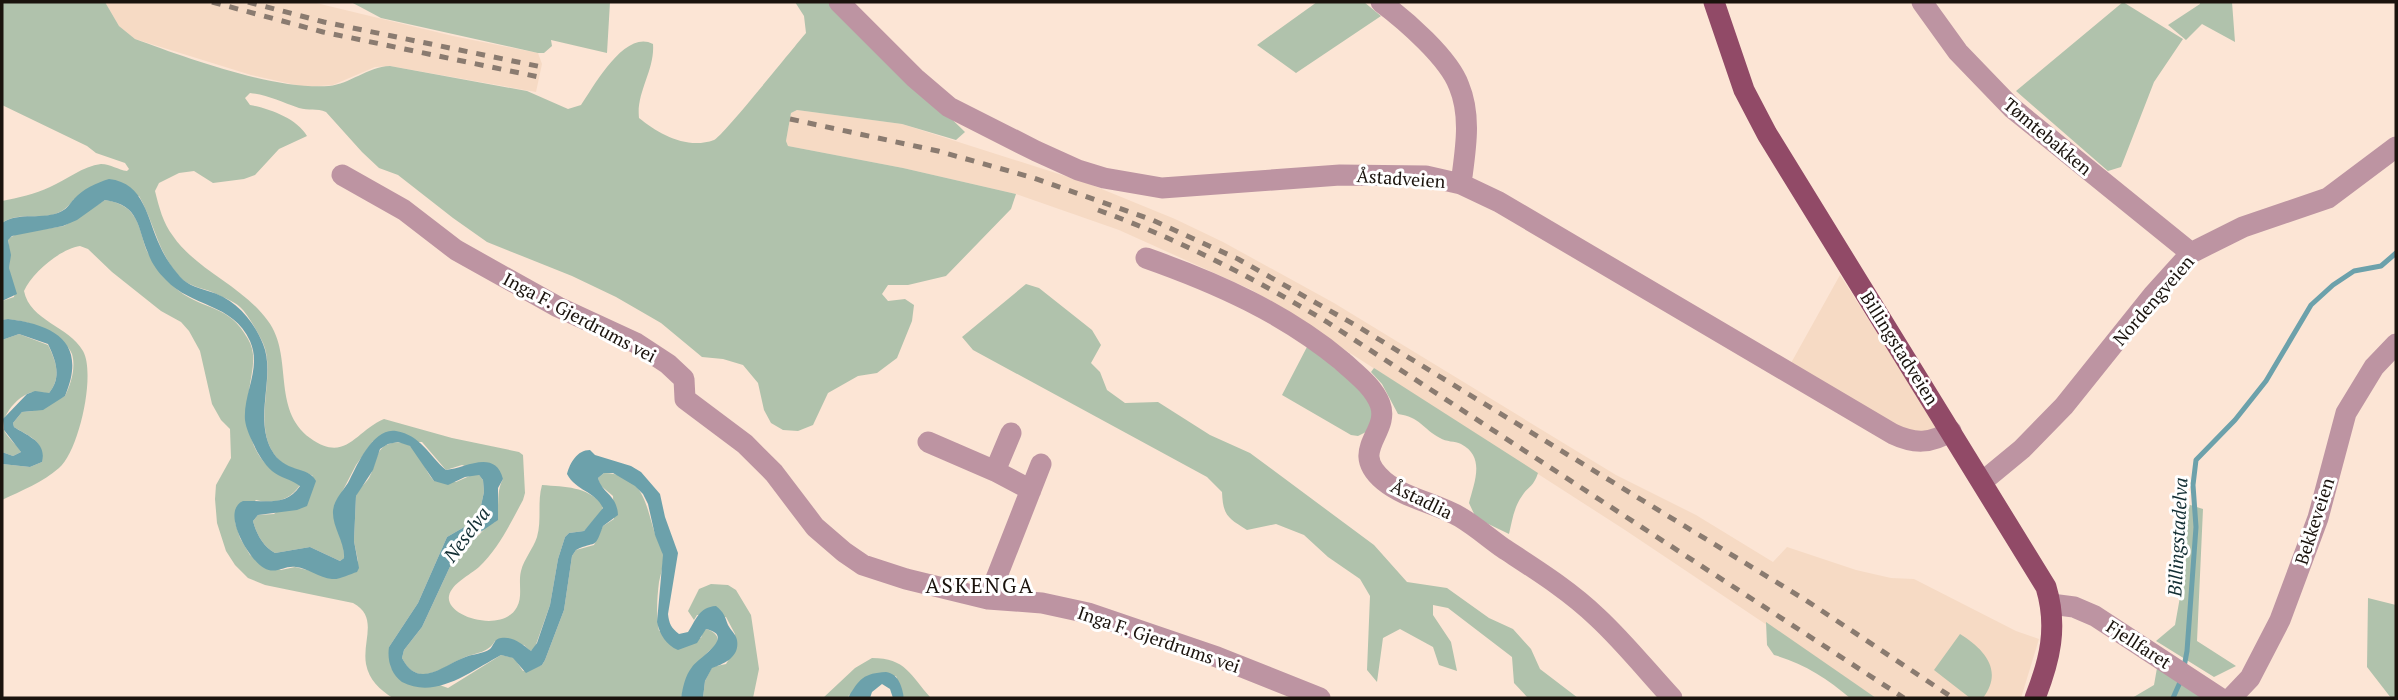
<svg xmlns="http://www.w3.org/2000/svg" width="2398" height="700" viewBox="0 0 2398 700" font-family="'PT Serif',serif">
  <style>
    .built { fill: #f6dac4 }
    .green { fill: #b0c2ac }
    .water { fill: #6ca1ab }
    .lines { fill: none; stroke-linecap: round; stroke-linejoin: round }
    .stream { stroke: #6ca1ab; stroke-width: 5 }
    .minor { stroke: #bd94a2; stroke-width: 21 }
    .major { stroke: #914a67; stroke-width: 21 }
    .rail { stroke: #8a7b70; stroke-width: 5; stroke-dasharray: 9 9; stroke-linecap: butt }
    .labels { text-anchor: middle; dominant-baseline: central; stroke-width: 6; stroke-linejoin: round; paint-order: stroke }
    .street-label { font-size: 18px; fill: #1a130d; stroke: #fff }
    .water-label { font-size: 19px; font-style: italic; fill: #122e33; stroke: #fff }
    .quarter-label { font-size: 21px; letter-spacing: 2px; fill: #1a130d; stroke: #fff }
  </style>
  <rect width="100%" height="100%" fill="#fce5d5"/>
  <path class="built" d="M105,2H312L453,36L538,53L542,64L536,92L390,66L375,67L333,85L305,87L251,75L135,39L119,26Z
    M797,110L902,124L1087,183L1175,219L1223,242L1334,303L1616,475L1696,515L1773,562L1787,547L1856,570L1891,578L1914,579L2016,631L2039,639L2021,698H1876L1625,530L1252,290L1119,230L1016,194L903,168L788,146L786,141L791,113Z
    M1840,275L1937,426L1934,433L1904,430L1791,363Z"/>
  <path class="green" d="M2,2H105L119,26L135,39C187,58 274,90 329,86C350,84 367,67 390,66L527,91L568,109L581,105C594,86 625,29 653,44C655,70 636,92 639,118C659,134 687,150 714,140C722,137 793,48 806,33L804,16L795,2H831L965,132L956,140L902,124L797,110L791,113L786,141L788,146L903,168L1016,194L1011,209L946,276L908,285H888L882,294L888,301L905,299L914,305L912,321L897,358L877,373L858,376L828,393L813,425L798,431L783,430L771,423L764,410L758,383L743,365L723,359L702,357L661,323L616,297L572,276L487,242L453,218L398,175L379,168L362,152L326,112C317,108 308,111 299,108C281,102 268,95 250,93L245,98L250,105C270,109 296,118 307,136L279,149L255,175L244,179L213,183L194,171L179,173L159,183L155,191C159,207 163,223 173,236C196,270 243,286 268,321C294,356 271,409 310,438C346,464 355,431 384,419L452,438L519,452L523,455L525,493L523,500C510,524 499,548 479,567C470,575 452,583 449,596C445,617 503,634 517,607C523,596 518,583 521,571C524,559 533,549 537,537C542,520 537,502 542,485C566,487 586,486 603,505L602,511L584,531L569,533L565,537L558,559L550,605L534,650L530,651L524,645L495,641C487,654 476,652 463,658C441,668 418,689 402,658L404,650L422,627L454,558L466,542L479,535L489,524L495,522C501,508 495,493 503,479L462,465L446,470L422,442L373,441L356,465L342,492L344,558L340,561L310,547L275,553C263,547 256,533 253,521L258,515L274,514L313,476C303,470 288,469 280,461C248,430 278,377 263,343C259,334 247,313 240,307C234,301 220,296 212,292C200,287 189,287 179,276C158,253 154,222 139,196L74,199C53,229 25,207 2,223V201C18,198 35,194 50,187C66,180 83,166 101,164C111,164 118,170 127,171L129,169L125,163L96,153L87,146L2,105Z
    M351,2H610L607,53L551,40L552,46L544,53H538L381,18Z
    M1317,2H1364L1381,16L1296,73L1257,45Z
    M2123,2L2183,39L2154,82L2121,167L2108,171L2016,91Z
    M2200,2H2232L2235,42L2202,24L2186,40L2168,25L2200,4Z
    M105,200C137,205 138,224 146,249C150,259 171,285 179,291C205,311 229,304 248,339C258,356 251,373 249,391C246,415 247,442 264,462C273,472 289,477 300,485C290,501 273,504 256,500L235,522L240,538L250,555L281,570L295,567L339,578L358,561L354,541L356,496C359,488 365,484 369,478C377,464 374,447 392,443C400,441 407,443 413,448C422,457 425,471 434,481L456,482L474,474L479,475L483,480L484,492L480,510L466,526L447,537L418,603L389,647L391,668L448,688L501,655L514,658L523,671L542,665L545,660L564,610L572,556L576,550L594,545L603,526L614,519L613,496L600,485L598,478L604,473C644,474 646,506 655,534C658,541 662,547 663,555C664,564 661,573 659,582C657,598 656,616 659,631L701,638L703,631L706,629C714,631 721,637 716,645C714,648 709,650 707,653C696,664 684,683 681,698H393C380,690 369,680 366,664C362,641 379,617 353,603L265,585L248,578L235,565L226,551L217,523L215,499L216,485L231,458L230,429L221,420L212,404L200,351L189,331L181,322L161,311L112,272L88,249L80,246C60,249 32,273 24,291C30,321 69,326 83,351C96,374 79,451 59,468C43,482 21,491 2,500V464L30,467L42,462C44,440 30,437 14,427L13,423L22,412L33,411L65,396C71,384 76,368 72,354C65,334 21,316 2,320V301L14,297C17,285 9,280 9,268C10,255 10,253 8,239L18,233L64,226Z
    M1026,284L1039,288L1092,330L1101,345L1091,363L1100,372L1107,390L1125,403L1158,402L1210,435L1250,453L1374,545L1407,582L1447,588L1489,618L1513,629L1531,649L1540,669L1578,698H1528L1514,683L1512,657L1448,608L1433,605V615L1451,642L1457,671L1439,665L1433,647L1400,629L1383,638L1377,682L1367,670L1370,596L1360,579L1328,557L1304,535L1276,524L1247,530C1228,518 1223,516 1222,492L1207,477L973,350L962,337Z
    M19,334L48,345C56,361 62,377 49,393C42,393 34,390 27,394C16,399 0,417 4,430C8,439 17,444 21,452L13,456L2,452V340Z
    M1308,345L1364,390L1376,409L1366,432L1358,436L1351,435L1282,395Z
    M1374,368L1538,473C1533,488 1528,486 1522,496C1514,507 1512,521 1509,534L1476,518L1469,503C1474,483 1486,457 1461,444C1455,441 1446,442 1440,438C1423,429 1420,417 1398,414L1382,384L1371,372Z
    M2187,504L2203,509L2197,641L2236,666L2214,677L2156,641L2175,625L2185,569Z
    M711,584L728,585L736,590L751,615L759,669L753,698H703L705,681L712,667L726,664L736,648L735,634L726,617L697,615L694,620L688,611L699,589Z
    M2368,598L2396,605V698H2391L2367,667Z
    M1766,622L1876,698H1850C1828,679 1803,663 1774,655L1767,645Z
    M1960,634C1984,649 2004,670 1983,698H1970L1934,670Z
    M872,658C906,658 910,675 931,698H904L896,676L849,695L848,698H823L855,668Z
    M2157,668L2204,698H2132L2154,685Z"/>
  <path class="water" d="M109,179C145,183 147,219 160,246C164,255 170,265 177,273C185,284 195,287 208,291C234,298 253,319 263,344C276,375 254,416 271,449C284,474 308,465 316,481L307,506L297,510L258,515L253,521C256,533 263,547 275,553L310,547L340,561L344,558C345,542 332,527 333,511C334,498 345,490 350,479C358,463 374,427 396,431C421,435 429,456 446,470C464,469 495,448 503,479L498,488V520L466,542L454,558L422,627L404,650L402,658C418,689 441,667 463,658C471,654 483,654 490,649C494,645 494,639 501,638C513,636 522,644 531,651L537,643L550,605L558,559L565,537L569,533L584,531L603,508C595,491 576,491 567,474C570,463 577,450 590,450L595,455L631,466L641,472L660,494L665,517L678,553L668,614C669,623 671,628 679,634L688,632C696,620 699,607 716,606C724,612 725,617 728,625C731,631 736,634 737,640C740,657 724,664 712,668L705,681L703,698H681C683,687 685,676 692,667C698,658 737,636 706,629L697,643L678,650C666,645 660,635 657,622L663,555L655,535L648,504L643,494L635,486L613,473H604L598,478C603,495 617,494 618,515L603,526C594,551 596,540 576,550L572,556L564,610L545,660L542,665L526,673L513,658L501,655C471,671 436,700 402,682C391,674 387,660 389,647L418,603L447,537L466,526L480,510L484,492L483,480L479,475L465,477L448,485L434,481L410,446L398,442L388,444L380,449L373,470L356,496L354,541L359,568L357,572C350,574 339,580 332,579C319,578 308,568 296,567C284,565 276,575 264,568C249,560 220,511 243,501C265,500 286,507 300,486C291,479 280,478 272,471C264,464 258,454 254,445C250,437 246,428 245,420C243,393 262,368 250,341C233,303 191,307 166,280C158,272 152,264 148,253C137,227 140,205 105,200L77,220L63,226L12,236L8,240L11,255L9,268L17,294L2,301V223C19,211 43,221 62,211C68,208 70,203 74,199C83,189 96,183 109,179Z
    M8,319C57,325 87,344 65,396L43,410L22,412L13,423L14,427C28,436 47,442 42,462L30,467L2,464V452L13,456L21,452L4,430L3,419L27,394L35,391L49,393C62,377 56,361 48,344L19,334L2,340V320Z
    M886,672C899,674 902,687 904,698H893L890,689L882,684L872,692L870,698H848C859,679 864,673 886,672Z"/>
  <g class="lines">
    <path class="stream" d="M2184,667L2187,651L2196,527L2193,485L2196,460L2235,420L2266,381L2311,305L2333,285L2354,271L2381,266L2396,253
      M2173,698L2181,680"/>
    <path class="minor" d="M839,2L915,78L949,107L1036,151L1078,170L1104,178L1162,188L1340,175L1426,176L1461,184L1499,202L1893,434C1914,444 1931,444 1951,431
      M1381,2C1405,20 1449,58 1459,86C1472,117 1465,152 1461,184
      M1922,2L1958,52L2012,108L2191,253
      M342,175L404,210L456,250L558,307L636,343L668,364L684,379L685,399L745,444L774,473L815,527L844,552L863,565L906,579L988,599L1042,603L1088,613L1217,657L1320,698
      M1146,258C1217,283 1284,313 1342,361C1356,374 1373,386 1380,404C1391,433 1347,450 1384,481C1406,499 1436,503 1460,517C1475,526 1489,538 1503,548C1535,569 1569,590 1597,617C1624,642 1647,671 1672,698
      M928,442L995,471L1031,490
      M995,471L1011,433
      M1982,482L2022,449L2064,406L2153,295L2191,253L2243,227L2328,198L2396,147
      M988,599L1041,464
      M2051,604L2074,607L2095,616L2220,698
      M2231,698L2250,678L2280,620L2318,518L2346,413L2374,367L2396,344"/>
    <path class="major" d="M1714,2L1744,90L1767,134L2046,587C2058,627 2050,660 2035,698"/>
    <path class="rail" d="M212,2L323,32L539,77
      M248,2L324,22L542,67
      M790,119L938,151L1034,178L1150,219L1238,259L1357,326L1804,599L1953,698
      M1098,210C1178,239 1254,278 1327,322L1904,698"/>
  </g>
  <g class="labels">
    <g class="street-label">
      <text transform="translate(2048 136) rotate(40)">Tømtebakken</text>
      <text transform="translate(1401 178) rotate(4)">Åstadveien</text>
      <text transform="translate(2153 300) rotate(-49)">Nordengveien</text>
      <text transform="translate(580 317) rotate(28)">Inga F. Gjerdrums vei</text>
      <text transform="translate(1900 348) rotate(58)">Billingstadveien</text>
      <text transform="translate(1422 499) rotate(26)">Åstadlia</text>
      <text transform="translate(2314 521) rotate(-72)">Bekkeveien</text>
      <text transform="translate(1159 639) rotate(19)">Inga F. Gjerdrums vei</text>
      <text transform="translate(2139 644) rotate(33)">Fjellfaret</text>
    </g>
    <g class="water-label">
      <text transform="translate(466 534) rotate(-53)">Neselva</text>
      <text transform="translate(2177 537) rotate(-87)">Billingstadelva</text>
    </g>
    <g class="quarter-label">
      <text x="980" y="585">ASKENGA</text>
    </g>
  </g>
  <rect width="2398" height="700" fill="none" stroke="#1a130d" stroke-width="7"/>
</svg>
